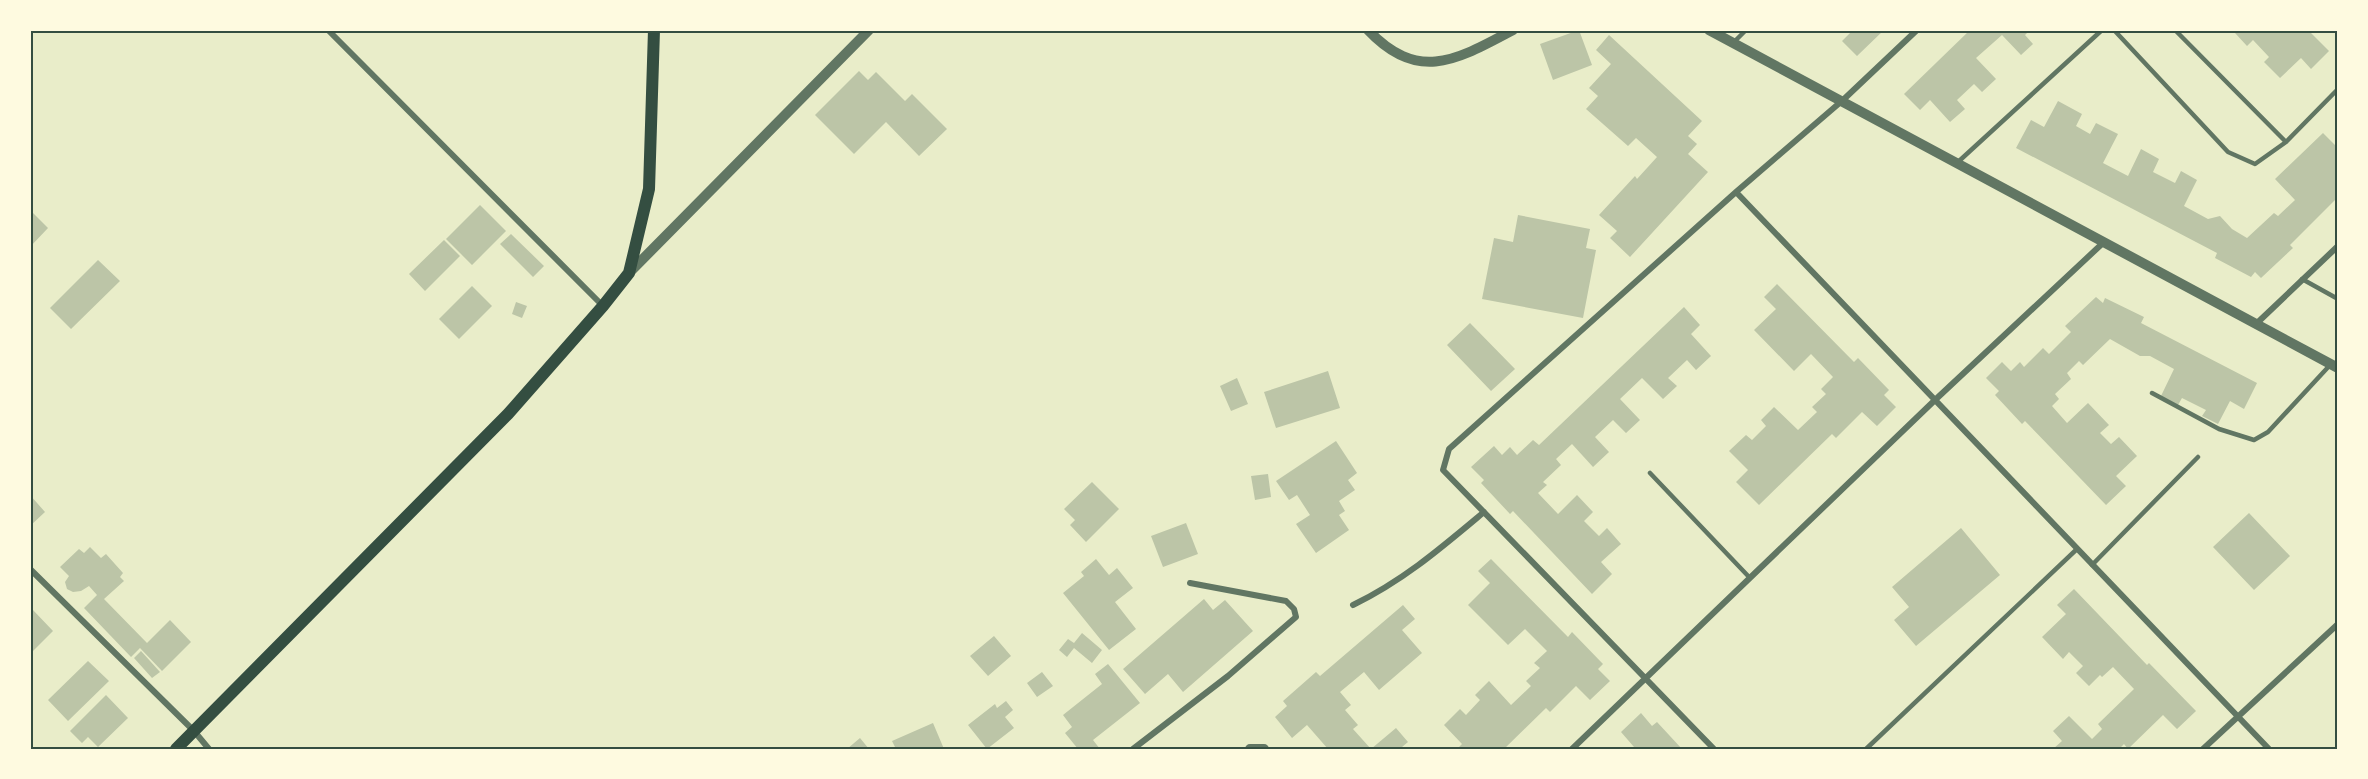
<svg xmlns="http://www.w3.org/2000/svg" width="2368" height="779" viewBox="0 0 2368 779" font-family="Inter,sans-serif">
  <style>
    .building { fill: #bcc5a7 }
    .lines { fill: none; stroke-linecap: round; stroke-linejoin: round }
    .service { stroke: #617663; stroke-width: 4.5 }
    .minor { stroke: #617663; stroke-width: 6 }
    .tertiary { stroke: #617663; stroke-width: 10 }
    .secondary { stroke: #344e41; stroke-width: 12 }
    .neatline { fill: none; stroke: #344e41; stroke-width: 2 }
  </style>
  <rect width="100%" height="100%" fill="#e9edc9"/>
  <path class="building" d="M1579,30L1592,65L1553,80L1540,44Z
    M1853,30H1884L1857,56L1842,41Z
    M1970,30H2030L2025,35L2033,44L2021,55L2002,35L1976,58L1996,79L1982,92L1974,84L1957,100L1965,109L1950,122L1930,100L1920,110L1904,94Z
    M2238,30H2308L2329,51L2311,69L2301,58L2280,78L2264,62L2269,57L2253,40L2247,46L2235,33Z
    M1609,35L1702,121L1688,136L1697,144L1688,154L1708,172L1630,257L1610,238L1617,231L1599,215L1635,176L1637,179L1657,157L1636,138L1628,146L1586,109L1598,96L1589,88L1611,64L1596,50Z
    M859,71L868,80L876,72L905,101L912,94L947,129L919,156L886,122L854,154L815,115Z
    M2058,101L2082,114L2076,126L2090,134L2096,123L2118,134L2103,163L2128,176L2141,149L2159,159L2153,172L2175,183L2181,171L2197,180L2184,206L2208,219L2220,216L2232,229L2247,238L2274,213L2278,216L2295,200L2275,179L2323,133L2338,148V197L2290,245L2293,248L2261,278L2255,272L2251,277L2215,258L2217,253L2016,148L2031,120L2044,127Z
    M480,205L506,231L472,265L446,239Z
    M30,210L48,228L30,247Z
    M1518,215L1590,229L1586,248L1596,250L1583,318L1482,299L1494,238L1513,242Z
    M511,234L544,266L533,277L500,244Z
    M444,240L460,256L425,291L409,274Z
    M98,260L120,281L71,329L50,308Z
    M1777,284L1854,362L1858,358L1889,390L1884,395L1896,407L1877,426L1862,412L1836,438L1832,434L1759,505L1736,482L1748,470L1729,451L1746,435L1752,440L1766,426L1761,420L1774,407L1798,430L1817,412L1812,407L1826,394L1821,389L1833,377L1811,354L1794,371L1754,330L1776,309L1764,297Z
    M472,286L492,306L459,339L439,319Z
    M2096,297L2103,303L2105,298L2144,317L2141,323L2257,383L2244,409L2230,401L2218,424L2202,416L2206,410L2182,398L2178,405L2161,396L2174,369L2150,356H2140L2110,339L2083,365L2079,361L2067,373L2071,379L2055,394L2059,399L2052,406L2067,423L2088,403L2109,425L2100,433L2111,444L2119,437L2137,456L2116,476L2126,486L2106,505L2025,421L2022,424L1995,395L1999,391L1986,378L2002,362L2011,371L2020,362L2024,367L2043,348L2049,354L2071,332L2065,326Z
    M516,302L527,306L522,318L512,314Z
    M1684,307L1700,325L1691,334L1711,356L1696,370L1687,360L1668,378L1677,386L1663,399L1642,378L1620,399L1640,420L1626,433L1613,420L1595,437L1609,452L1593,467L1572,444L1556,459L1561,465L1543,482L1547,485L1538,493L1558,514L1577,495L1593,512L1584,521L1599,536L1607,528L1621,544L1601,562L1612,574L1592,594L1513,511L1510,514L1481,483L1484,480L1471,467L1494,446L1502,455L1510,447L1517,455L1533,440L1539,445Z
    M1470,323L1515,369L1491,391L1447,345Z
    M1328,371L1340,408L1276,428L1264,392Z
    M1237,378L1248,404L1231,411L1220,386Z
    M1336,441L1357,473L1348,480L1355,490L1339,501L1345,511L1339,515L1349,530L1316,553L1296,524L1310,515L1297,495L1289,500L1276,481Z
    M1268,474L1271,497L1255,500L1251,476Z
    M1092,482L1119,509L1086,542L1070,525L1075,520L1064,509Z
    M30,495L45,512L30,526Z
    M2249,513L2290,556L2254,590L2213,547Z
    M1186,523L1198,554L1163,567L1151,536Z
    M1961,528L2000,575L1916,646L1894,620L1909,607L1892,587Z
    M90,547L101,558L106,554L123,573L120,577L124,581L104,599L147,643L170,620L191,642L162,671L140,648L131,657L84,608L97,595L89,586L81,591L73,592L67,589L65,582L69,576L60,567L79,549L84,553Z
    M1096,559L1109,575L1117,568L1133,588L1115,602L1136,629L1109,650L1063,593L1084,576L1081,572Z
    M1491,559L1568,637L1572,632L1603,664L1598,669L1610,681L1590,700L1576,686L1550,712L1546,708L1504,749H1457L1462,744L1444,725L1460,709L1466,715L1480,700L1475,695L1489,681L1511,705L1531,686L1526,681L1540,668L1534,663L1547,651L1525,629L1508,645L1468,605L1490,583L1478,571Z
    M2074,589L2147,665L2149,663L2196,711L2177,729L2163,715L2128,749L2124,744L2119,749H2053L2062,741L2053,731L2069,716L2092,739L2102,729L2098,724L2134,689L2113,667L2102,677L2100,675L2089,686L2076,673L2083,666L2069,652L2063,659L2042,637L2066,614L2057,605Z
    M1204,599L1213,610L1225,600L1253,631L1183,692L1168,674L1145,694L1123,669Z
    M1403,605L1415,619L1402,630L1422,653L1379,690L1364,672L1340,692L1351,705L1345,710L1358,725L1353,729L1371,749H1328L1307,725L1292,738L1275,717L1287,706L1283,701L1316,672L1320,676Z
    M33,610L53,631L30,654V614Z
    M1082,633L1102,650L1092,663L1074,648L1067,657L1059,650L1068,639L1074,643Z
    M994,636L1011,656L988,676L970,656Z
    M141,651L160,672L152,678L134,658Z
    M88,661L109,681L68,721L48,700Z
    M1108,664L1140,703L1093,740L1100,749H1078L1065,733L1072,727L1063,715L1102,684L1095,674Z
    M1042,672L1053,686L1037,697L1027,683Z
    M106,695L128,718L98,747L88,737L82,743L70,731Z
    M1006,701L1013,710L1005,717L1014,728L987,749L968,725L995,704L997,708Z
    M1641,713L1652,726L1657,722L1682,749H1632L1634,747L1621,732Z
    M933,723L944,749H896L892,741Z
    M1396,728L1408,742L1402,747L1404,749H1371Z
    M860,738L869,749H847Z"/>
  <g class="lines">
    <path class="service" d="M2114,30L2228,152L2255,164L2286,142L2175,30
      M1733,43L1746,30
      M2286,142L2338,89
      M1958,162L2102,30
      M2302,279L2338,299
      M2152,393L2219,429L2254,440L2268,432L2331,364
      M1650,473L1750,578
      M2092,565L2198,457
      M1866,749L2077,549"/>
    <path class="minor" d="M328,30L603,306
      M1736,192L2269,749
      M2256,324L2338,246
      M30,569L194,731L209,749
      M1353,605C1404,580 1441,548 1484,512
      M1133,749L1228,676L1296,617L1294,609L1286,601L1190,583
      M1572,749L1935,400L2104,242
      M1714,749L1443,470L1449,449L1736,192L1843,100L1917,30
      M2203,749L2338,624"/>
    <path class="tertiary" d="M1368,30C1419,84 1458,59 1513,30
      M1709,30L2338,368
      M629,273L869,30
      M1250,749H1264"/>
    <path class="secondary" d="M176,749L508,414L603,306L629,273L649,189L654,30"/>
  </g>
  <rect width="2368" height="779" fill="none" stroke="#fefae0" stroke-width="63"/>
  <rect x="32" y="32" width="2304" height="716" class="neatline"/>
</svg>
